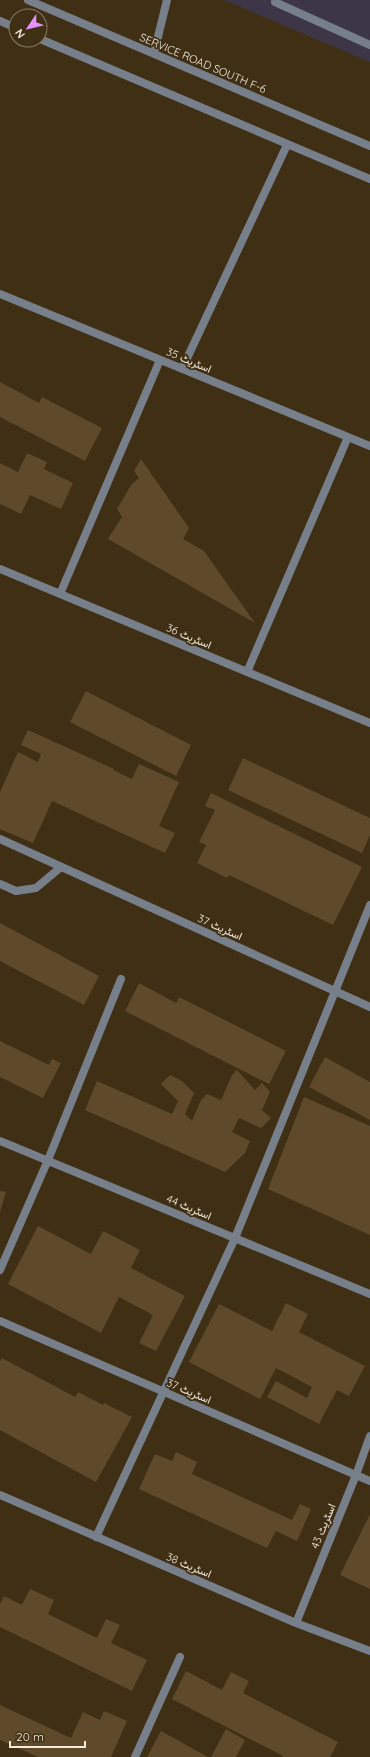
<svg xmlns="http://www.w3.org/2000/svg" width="370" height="1757" viewBox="0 0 370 1757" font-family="Quicksand,Vazirmatn,sans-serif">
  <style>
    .commercial { fill: #3d3647 }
    .building { fill: #5e4a2a }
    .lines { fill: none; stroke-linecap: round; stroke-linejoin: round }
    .lane { stroke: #777f8b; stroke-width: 8 }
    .street { stroke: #777f8b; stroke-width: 8 }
    .labels { text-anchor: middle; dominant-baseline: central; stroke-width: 3.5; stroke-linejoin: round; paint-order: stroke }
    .street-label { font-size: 11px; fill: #f5ebdb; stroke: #3f2f15 }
  </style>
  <rect width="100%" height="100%" fill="#3f2f15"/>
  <path class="commercial" d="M224,0H370V62Z"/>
  <path class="building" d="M0,382L39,403L42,397L102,428L85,461L0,417Z
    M27,453L47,462L44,469L73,483L61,509L30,495L21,514L0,504V463L18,472Z
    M141,459L189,528L183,539L204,551L255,623L108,539L122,517L117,509L131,485L139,478L134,471Z
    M86,691L191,745L176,776L70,722Z
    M28,730L114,769L113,770L132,779L139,764L179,782L159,826L175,833L165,853L52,801L33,843L0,829V792L18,752L38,762L41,754L21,745Z
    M243,758L370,818V835L362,853L228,790Z
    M211,793L362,867L333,925L229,875L227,878L197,863L206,845L199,842L215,810L205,806Z
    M0,923L99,976L84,1005L0,961Z
    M139,983L176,1003L179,997L286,1051L269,1084L125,1011Z
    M0,1041L49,1065L52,1059L61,1063L43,1098L0,1077Z
    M325,1057L370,1082V1120L309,1087Z
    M237,1070L255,1090L262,1083L270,1092L262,1110L271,1118L261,1128L239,1118L232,1132L250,1141L245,1153L225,1172L85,1110L97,1081L172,1114L178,1101L161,1084L170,1075L182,1081L194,1093L185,1114L192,1121L201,1100L207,1094L221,1100L232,1075Z
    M304,1097L370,1126V1235L268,1189Z
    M0,1191L6,1192L0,1212Z
    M38,1226L91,1254L103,1231L140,1250L131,1268L185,1296L156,1351L139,1343L153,1315L119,1297L101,1333L8,1284Z
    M286,1303L308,1314L299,1332L365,1366L349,1396L337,1390L319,1424L267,1397L276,1381L307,1398L312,1387L276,1368L260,1399L189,1362L219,1304L272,1331Z
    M2,1358L75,1397L78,1392L103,1405L104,1403L132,1417L96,1482L0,1430V1361Z
    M176,1452L197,1462L192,1474L292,1520L300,1504L311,1509L297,1541L276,1531L267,1548L139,1489L155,1454L172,1461Z
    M370,1514V1589L340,1575Z
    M30,1589L54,1600L48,1614L97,1638L106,1619L120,1625L111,1643L147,1660L132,1691L0,1627V1604L4,1596L22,1605Z
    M186,1671L222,1690L231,1672L249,1681L243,1693L338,1742L330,1757H283V1756L172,1699Z
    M0,1705L71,1738L83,1712L100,1720L104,1711L127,1721L111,1757H38L0,1740Z
    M226,1729L245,1740L236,1757H211Z
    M161,1731L208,1757H147Z"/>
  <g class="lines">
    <path class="lane" d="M275,2L370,45
      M154,53L167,0"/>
    <path class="street" d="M28,0L370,146
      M0,21L16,28
      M40,39L370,179
      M0,294L370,446
      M182,369L287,145
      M0,569L370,723
      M60,594L160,360
      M247,672L348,437
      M0,839L370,1007
      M0,884L16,891L36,888L61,867
      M0,1141L370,1294
      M0,1270L48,1160L121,979
      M0,1321L370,1481
      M0,1495L296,1623L370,1651
      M96,1537L235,1238L370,905
      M296,1623L356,1475L370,1436
      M135,1757L180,1657"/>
  </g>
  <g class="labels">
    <g class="street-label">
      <text transform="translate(203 63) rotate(23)">SERVICE ROAD SOUTH F-6</text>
      <text transform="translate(189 360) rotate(23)">اسٹریٹ 35</text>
      <text transform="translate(189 636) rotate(23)">اسٹریٹ 36</text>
      <text transform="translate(220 927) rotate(24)">اسٹریٹ 37</text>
      <text transform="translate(189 1207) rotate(23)">اسٹریٹ 44</text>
      <text transform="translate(189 1391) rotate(23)">اسٹریٹ 37</text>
      <text transform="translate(323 1526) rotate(-68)">اسٹریٹ 43</text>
      <text transform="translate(189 1565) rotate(23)">اسٹریٹ 38</text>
    </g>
  </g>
  <g transform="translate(28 28) rotate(235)"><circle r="19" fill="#3f2f15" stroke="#887a64"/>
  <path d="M0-3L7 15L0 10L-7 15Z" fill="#e98efe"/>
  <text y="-6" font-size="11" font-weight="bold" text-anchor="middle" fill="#f5ebdb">N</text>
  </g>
  <path d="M10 1741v6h75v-6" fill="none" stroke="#f5ebdb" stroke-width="2"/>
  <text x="16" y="1741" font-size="12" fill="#f5ebdb" stroke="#3f2f15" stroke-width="3" paint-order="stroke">20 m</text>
</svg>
